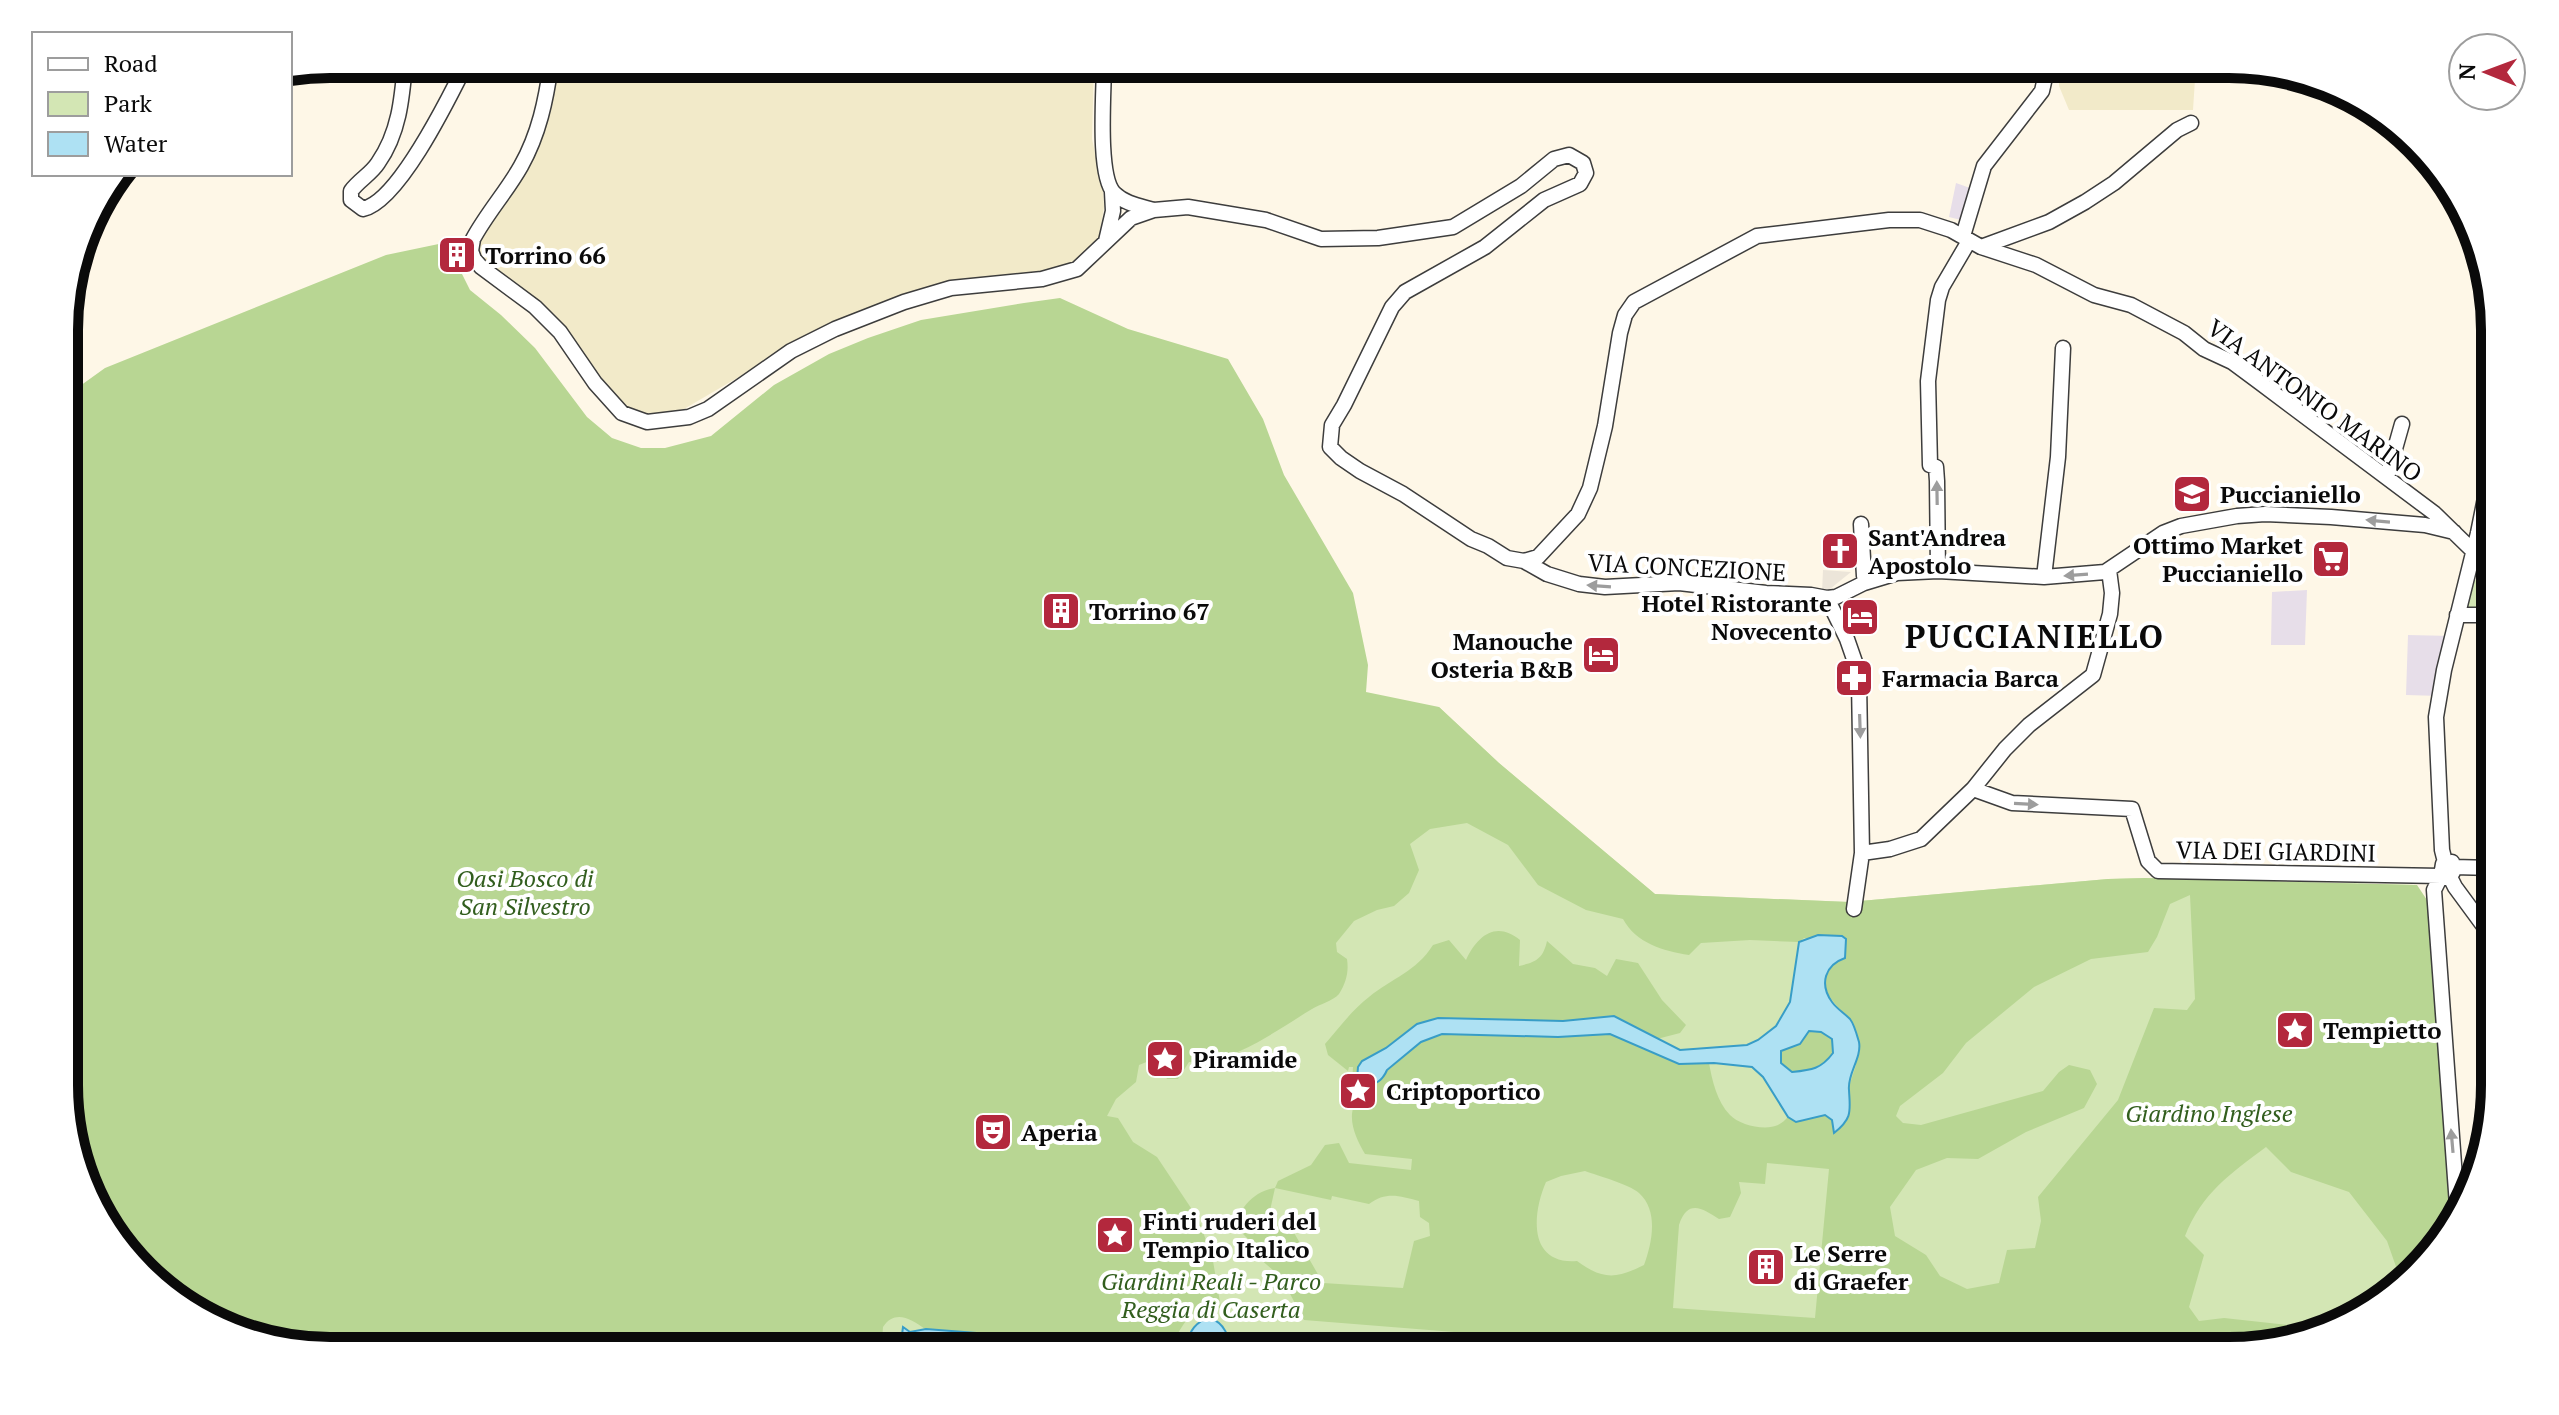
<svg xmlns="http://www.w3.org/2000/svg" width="2559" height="1415" viewBox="0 0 2559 1415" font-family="'PT Serif',serif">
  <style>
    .industrial { fill: #e7dee9 }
    .farmland { fill: #f2eac9 }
    .green { fill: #d3e6b4 }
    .forest { fill: #b8d693; fill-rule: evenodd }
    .plaza { fill: #ece5d9 }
    .water { fill: #aee1f3; stroke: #389dc7; stroke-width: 2; fill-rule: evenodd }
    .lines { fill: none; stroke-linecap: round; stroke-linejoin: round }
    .minor-casing { stroke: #3d3d3d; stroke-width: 17 }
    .minor { stroke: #fff; stroke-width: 14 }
    .oneway { fill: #9d9d9d }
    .labels { text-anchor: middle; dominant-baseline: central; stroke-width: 8; stroke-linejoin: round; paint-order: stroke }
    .poi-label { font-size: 24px; font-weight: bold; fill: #0a0a0a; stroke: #fff; text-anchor: start }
    .street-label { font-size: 24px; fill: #0a0a0a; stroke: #fff }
    .park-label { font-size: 24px; font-style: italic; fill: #325e1e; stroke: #fff }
    .district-label { font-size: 32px; font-weight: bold; letter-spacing: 2px; fill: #0a0a0a; stroke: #fff }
    .rim { fill: none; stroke: #0a0a0a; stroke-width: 10 }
  </style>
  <rect width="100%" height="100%" fill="#fef7e7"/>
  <path class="industrial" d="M1956,183L1970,188L1961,220L1949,217Z
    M2307,590L2305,645H2271L2272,592Z
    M2408,635L2452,636L2440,696L2406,695Z"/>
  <path class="farmland" d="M555,64H1094L1092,139L1103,191L1104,207L1098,243L1079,261L1056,271L947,282L874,305L831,323L684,409L671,413H637L616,399L570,333L554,314L482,260L479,252V241L485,229L507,201L532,153Z
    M2052,64H2196L2193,110H2069L2059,86V76L2053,71Z"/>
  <path class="green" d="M2472,580L2494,581V609L2466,608Z
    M1439,707L1499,763L1655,894L1849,902L2108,879L2145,878L2417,885L2455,1222L2362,1315L2246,1350L862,1351L869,1267L983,1195Z"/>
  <path class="forest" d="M453,241L455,260L470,290L501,315L535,348L587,417L612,438L641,448H665L711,436L774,385L829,354L868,338L921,320L1024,303L1060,298L1128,329L1228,359L1263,419L1284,475L1353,593L1368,665L1366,692L1439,707L1499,763L1655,894L1849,902L2108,879L2145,878L2417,885L2431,906L2455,1222L2400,1278L2387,1241L2349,1192L2291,1172L2266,1147C2230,1174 2202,1193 2185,1236L2204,1255L2189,1307L2199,1321L2224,1318L2289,1325L2350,1319L2246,1350L1693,1351L1304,1320L1281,1277L1253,1253L1250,1241L1242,1233L1233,1231C1238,1210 1253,1191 1275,1188L1278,1181L1311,1165L1325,1145L1339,1143L1349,1163L1411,1170L1412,1159L1365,1154C1358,1142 1351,1128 1352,1114C1353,1106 1356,1102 1355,1093L1367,1096L1368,1090L1361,1089L1352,1082L1353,1067H1349L1348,1071L1328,1055L1325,1044C1339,1028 1352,1010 1369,997C1392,978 1416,972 1433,945L1449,940L1466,960C1477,936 1496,920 1520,940L1519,966C1536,962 1543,959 1547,941L1573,964L1595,968L1607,976L1616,959L1638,963L1662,1000L1686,1025L1680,1033L1657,1039L1614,1016L1563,1021L1486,1019L1417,1024L1386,1048L1359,1064L1362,1085C1373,1086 1382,1081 1387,1071L1421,1042L1442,1034L1558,1037L1610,1034L1679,1064L1709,1063C1712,1080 1717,1102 1730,1115C1739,1125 1765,1131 1778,1125C1782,1123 1785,1120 1788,1117L1796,1122L1825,1114L1832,1120L1834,1132L1856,1065L1852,1021C1811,983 1825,982 1846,939L1804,938L1799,942L1750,940L1701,943L1689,955C1663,951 1636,943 1623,919L1586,910L1538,885L1508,845L1467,823L1430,829L1410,844L1419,870L1409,893L1394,906L1377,910L1354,921L1336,943L1337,952L1347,959C1349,972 1346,983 1339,994C1333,1001 1320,1004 1312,1009C1277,1030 1231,1065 1189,1062L1178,1079H1167L1154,1059L1139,1065L1136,1082L1116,1099L1107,1116L1118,1118L1133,1142L1157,1157L1199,1220L1213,1261L1221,1308C1186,1311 1186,1320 1170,1348L925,1329C911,1319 895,1309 883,1327L882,1341L889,1351H329L197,1316L109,1232L66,1119V396L105,368L386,255ZM2190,895L2195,999L2187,1010L2154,1008L2118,1100L2038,1197L2041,1221L2035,1248L2007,1250L1999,1283L1967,1289L1940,1276L1926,1255L1895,1236L1890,1207L1916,1170L1947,1158L1978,1159L2026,1132L2084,1108L2097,1084L2090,1070L2069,1065L2059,1072L2043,1091L1921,1125L1903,1123L1896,1116L1900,1106L1943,1073L1966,1043L2034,987L2091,959L2148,952L2157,937L2170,904ZM1767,1163L1829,1169L1815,1318L1673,1308L1679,1225C1688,1198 1703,1209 1719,1219L1730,1217L1741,1193L1739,1182L1765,1184ZM1585,1171C1598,1176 1629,1184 1639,1193C1659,1211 1652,1243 1644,1265C1616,1279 1603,1280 1577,1261C1528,1265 1532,1214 1546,1182L1561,1176ZM1275,1188L1331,1200L1332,1196L1369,1204C1386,1191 1400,1196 1419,1201L1420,1217L1429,1223L1430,1236L1414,1241L1403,1288L1323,1283L1293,1231L1267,1224Z
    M1809,1031L1821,1032L1832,1040L1833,1053C1821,1069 1812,1070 1793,1072L1781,1063V1051L1800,1044Z
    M924,1345L1004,1351H913Z"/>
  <path class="plaza" d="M1823,570L1851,572L1825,593H1822Z"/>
  <path class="water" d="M1818,935L1842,936L1846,939L1845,958C1825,965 1819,984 1832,1002C1837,1009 1844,1013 1850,1019C1854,1024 1857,1035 1859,1042C1862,1058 1847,1074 1849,1090C1850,1111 1853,1118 1834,1133L1832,1120L1825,1115L1796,1122L1788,1117L1763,1077L1752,1067L1714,1063L1679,1064L1610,1034L1558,1037L1442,1034L1421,1042L1387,1070C1382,1082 1374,1086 1362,1085L1357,1080L1358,1067L1362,1061L1386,1048L1417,1024L1438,1018L1563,1021L1614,1016L1680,1050L1747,1045L1758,1040L1776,1026L1790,1002L1799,942ZM1809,1031L1821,1032L1832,1039L1833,1053C1821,1069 1812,1070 1792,1072L1781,1063V1051L1800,1044Z
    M1210,1318C1225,1323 1229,1337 1231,1351H1004L924,1345L909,1340L901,1342L903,1327L910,1332L926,1329L1183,1349C1189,1336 1193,1321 1210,1318Z"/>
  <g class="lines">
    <g class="minor-casing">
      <path id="minor" d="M405,64C402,99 399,133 378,163C371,174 359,180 351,191V200L363,209C399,201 449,98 466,64
        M551,64C546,100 539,134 521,166C507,191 487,213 473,239L471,251L474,259L481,267L535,307L560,332L595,383L622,413L647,422L689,417L708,409L791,351L835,329L904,302L951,288L1042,279L1077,269L1131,218L1154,210L1188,207L1266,220L1321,239L1378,238L1453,227L1521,186L1554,159L1569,155L1583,163L1586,173L1580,184L1544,200L1485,247L1405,292L1392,307L1344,405L1332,425L1330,447L1341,458L1360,471L1403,494L1471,539L1488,546L1507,558L1524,561L1538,557L1578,514L1590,488L1605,426L1620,333L1625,315L1634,302L1757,236L1889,220H1920L1951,230L1981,247L2036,265L2094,295L2131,305L2184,333L2204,349L2232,362L2259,382L2434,513L2472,550L2494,562
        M1104,64C1104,91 1097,175 1114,193C1125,204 1140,206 1154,210
        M290,77L294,71
        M1963,236L1984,166L2042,91L2048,64
        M1106,241L1113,211L1112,192
        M1981,247L2049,222L2085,202L2114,183L2177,130L2191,123
        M2387,477L2402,424
        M1861,524L1864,576L1880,575
        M1524,561L1547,574L1579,584L1605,587L1679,583L1766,593L1811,595L1827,598L1836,597L1864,583L1897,573L1938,571L2044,577L2105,572L2163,533L2181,526L2237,516L2265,514L2331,517L2425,525L2454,532
        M1938,571L1937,481L1936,467L1930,465L1928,381L1938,300L1942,287L1969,241
        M2044,577L2058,457L2063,348
        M1827,598L1847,639L1855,662L1859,682L1862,853L1890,849L1921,839L1973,789L2012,803L2132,809L2148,861L2158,871L2441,876L2445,878L2450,877L2453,872L2452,862L2443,864L2441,876L2434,890L2458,1219
        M2457,615H2494
        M1973,789L2005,749L2029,725L2093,675L2110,614L2112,593L2109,570
        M2445,862L2442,850L2436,717L2444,670L2478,533L2494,453
        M2453,867L2494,868
        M2450,877L2455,887L2494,940
        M1854,909L1862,853"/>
    </g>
    <use href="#minor" class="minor"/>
  </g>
  <defs><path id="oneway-solid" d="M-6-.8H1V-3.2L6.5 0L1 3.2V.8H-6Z" transform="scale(2)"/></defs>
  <g class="oneway">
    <use href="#oneway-solid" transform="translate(1937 493) rotate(-91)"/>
    <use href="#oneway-solid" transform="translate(2378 521) rotate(-175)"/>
    <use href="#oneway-solid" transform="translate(2076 575) rotate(176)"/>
    <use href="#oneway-solid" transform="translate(1599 586) rotate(-176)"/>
    <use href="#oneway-solid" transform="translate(1860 726) rotate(88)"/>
    <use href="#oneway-solid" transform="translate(2026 804) rotate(3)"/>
    <use href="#oneway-solid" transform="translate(2452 1141) rotate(-95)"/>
  </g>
  <defs>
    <g id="building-square" transform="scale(2)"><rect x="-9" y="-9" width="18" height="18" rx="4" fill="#b3283d" stroke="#fff"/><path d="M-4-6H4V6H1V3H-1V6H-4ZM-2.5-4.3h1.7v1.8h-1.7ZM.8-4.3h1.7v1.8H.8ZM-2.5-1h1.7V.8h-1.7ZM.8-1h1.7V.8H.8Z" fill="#fff"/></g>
    <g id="school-square" transform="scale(2)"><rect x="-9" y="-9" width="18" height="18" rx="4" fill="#b3283d" stroke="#fff"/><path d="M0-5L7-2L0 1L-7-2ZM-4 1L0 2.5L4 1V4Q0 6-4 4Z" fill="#fff"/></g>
    <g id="church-square" transform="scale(2)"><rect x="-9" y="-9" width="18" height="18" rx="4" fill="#b3283d" stroke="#fff"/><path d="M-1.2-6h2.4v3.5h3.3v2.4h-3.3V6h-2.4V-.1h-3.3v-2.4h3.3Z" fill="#fff"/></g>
    <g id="supermarket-square" transform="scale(2)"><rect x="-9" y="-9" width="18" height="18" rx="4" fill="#b3283d" stroke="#fff"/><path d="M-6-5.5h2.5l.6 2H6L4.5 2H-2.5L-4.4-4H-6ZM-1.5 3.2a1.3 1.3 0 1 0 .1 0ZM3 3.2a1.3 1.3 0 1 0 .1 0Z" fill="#fff"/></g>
    <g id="hotel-square" transform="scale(2)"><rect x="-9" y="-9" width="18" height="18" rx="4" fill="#b3283d" stroke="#fff"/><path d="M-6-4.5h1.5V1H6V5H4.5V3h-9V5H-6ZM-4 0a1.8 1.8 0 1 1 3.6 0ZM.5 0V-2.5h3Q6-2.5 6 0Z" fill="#fff"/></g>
    <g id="pharmacy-square" transform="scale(2)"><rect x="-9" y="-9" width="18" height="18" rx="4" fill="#b3283d" stroke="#fff"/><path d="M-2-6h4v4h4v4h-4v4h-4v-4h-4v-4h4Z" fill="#fff"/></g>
    <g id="sight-square" transform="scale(2)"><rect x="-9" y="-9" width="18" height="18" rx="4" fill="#b3283d" stroke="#fff"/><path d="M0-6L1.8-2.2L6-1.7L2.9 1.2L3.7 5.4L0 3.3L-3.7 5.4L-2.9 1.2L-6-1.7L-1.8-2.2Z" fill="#fff"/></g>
    <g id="theatre-square" transform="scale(2)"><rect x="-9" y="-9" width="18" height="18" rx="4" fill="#b3283d" stroke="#fff"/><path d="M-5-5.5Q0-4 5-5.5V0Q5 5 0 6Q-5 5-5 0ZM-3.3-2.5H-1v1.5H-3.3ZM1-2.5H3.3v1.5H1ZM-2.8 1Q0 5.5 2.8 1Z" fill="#fff"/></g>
  </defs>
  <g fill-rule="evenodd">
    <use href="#building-square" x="457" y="255"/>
    <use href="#school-square" x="2192" y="494"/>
    <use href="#church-square" x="1840" y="551"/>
    <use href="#supermarket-square" x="2331" y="559"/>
    <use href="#building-square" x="1061" y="611"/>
    <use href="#hotel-square" x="1860" y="617"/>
    <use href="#hotel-square" x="1601" y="655"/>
    <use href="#pharmacy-square" x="1854" y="678"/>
    <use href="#sight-square" x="2295" y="1030"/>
    <use href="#sight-square" x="1165" y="1059"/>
    <use href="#sight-square" x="1358" y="1091"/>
    <use href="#theatre-square" x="993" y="1132"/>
    <use href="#sight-square" x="1115" y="1235"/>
    <use href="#building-square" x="1766" y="1267"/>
  </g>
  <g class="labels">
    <g class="poi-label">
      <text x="485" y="255">Torrino 66</text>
      <text x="2220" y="494">Puccianiello</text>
      <text x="1868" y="537">Sant'Andrea<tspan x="1868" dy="28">Apostolo</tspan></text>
      <text x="2303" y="545" text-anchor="end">Ottimo Market<tspan x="2303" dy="28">Puccianiello</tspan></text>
      <text x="1832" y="603" text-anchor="end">Hotel Ristorante<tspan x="1832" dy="28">Novecento</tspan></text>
      <text x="1089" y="611">Torrino 67</text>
      <text x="1573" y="641" text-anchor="end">Manouche<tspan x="1573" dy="28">Osteria B&amp;B</tspan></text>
      <text x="1882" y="678">Farmacia Barca</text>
      <text x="2323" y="1030">Tempietto</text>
      <text x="1193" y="1059">Piramide</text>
      <text x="1386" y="1091">Criptoportico</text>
      <text x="1021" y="1132">Aperia</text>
      <text x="1143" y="1221">Finti ruderi del<tspan x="1143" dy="28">Tempio Italico</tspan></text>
      <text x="1794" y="1253">Le Serre<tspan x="1794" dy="28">di Graefer</tspan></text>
    </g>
    <g class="street-label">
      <text transform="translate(2315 400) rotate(36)">VIA ANTONIO MARINO</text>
      <text transform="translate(1687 567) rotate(3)">VIA CONCEZIONE</text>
      <text transform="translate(2276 851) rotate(1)">VIA DEI GIARDINI</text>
    </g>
    <g class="park-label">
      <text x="525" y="878">Oasi Bosco di<tspan x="525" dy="28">San Silvestro</tspan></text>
      <text x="2209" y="1113">Giardino Inglese</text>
      <text x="1211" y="1281">Giardini Reali - Parco<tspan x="1211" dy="28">Reggia di Caserta</tspan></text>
    </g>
    <g class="district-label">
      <text x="2035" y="636">PUCCIANIELLO</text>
    </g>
  </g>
  <path d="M0 0H2559V1415H0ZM330 78H2229A252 252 0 0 1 2481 330V1085A252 252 0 0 1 2229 1337H330A252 252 0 0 1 78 1085V330A252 252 0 0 1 330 78Z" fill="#fff" fill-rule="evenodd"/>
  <path class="rim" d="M330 78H2229A252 252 0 0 1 2481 330V1085A252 252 0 0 1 2229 1337H330A252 252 0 0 1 78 1085V330A252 252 0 0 1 330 78Z"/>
  <rect x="32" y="32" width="260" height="144" fill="#ffffff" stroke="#9d9d9d" stroke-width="2"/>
  <rect x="48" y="58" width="40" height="12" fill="#ffffff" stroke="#9d9d9d" stroke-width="2"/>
  <text x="104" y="72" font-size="24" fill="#0a0a0a">Road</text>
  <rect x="48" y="92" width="40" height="24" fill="#d3e6b4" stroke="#9d9d9d" stroke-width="2"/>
  <text x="104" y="112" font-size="24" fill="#0a0a0a">Park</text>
  <rect x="48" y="132" width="40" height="24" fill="#aee1f3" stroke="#9d9d9d" stroke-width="2"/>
  <text x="104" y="152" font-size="24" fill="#0a0a0a">Water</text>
  <g transform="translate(2487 72) rotate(271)"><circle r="38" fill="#ffffff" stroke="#9d9d9d" stroke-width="2"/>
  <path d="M0-6L14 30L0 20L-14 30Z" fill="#b3283d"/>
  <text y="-12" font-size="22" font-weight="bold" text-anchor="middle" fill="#0a0a0a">N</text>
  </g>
</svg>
